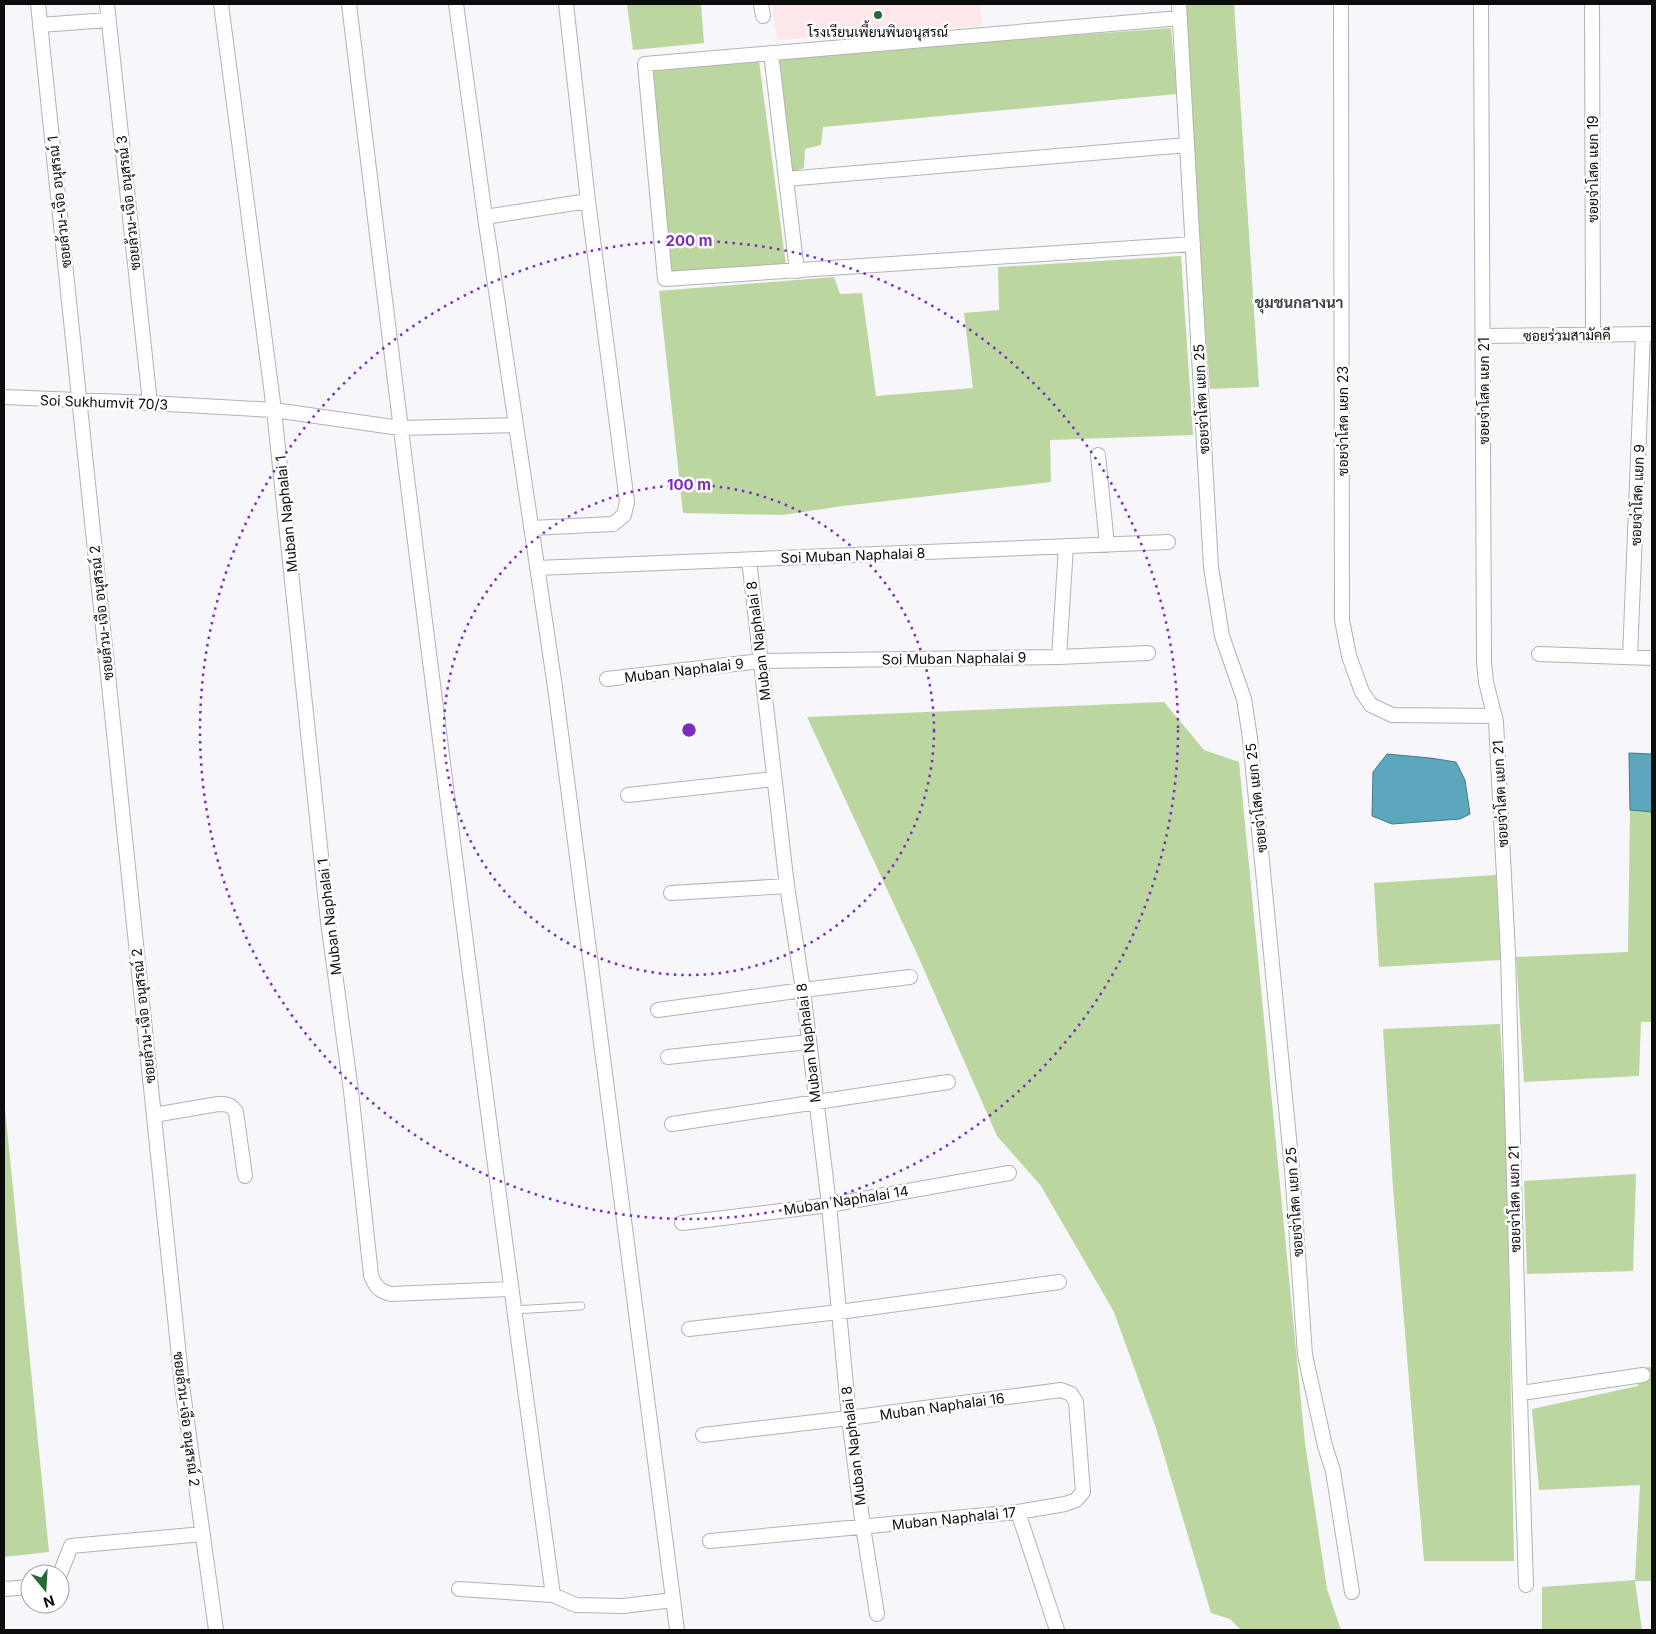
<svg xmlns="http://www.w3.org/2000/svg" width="1656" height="1634" viewBox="0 0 1656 1634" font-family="Inter,Sarabun,sans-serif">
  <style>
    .education { fill: #fce7ea }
    .green { fill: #bcd6a0 }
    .water { fill: #5ca7be; stroke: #447889 }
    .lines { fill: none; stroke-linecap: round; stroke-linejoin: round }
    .service-casing { stroke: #b2b2b6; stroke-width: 9 }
    .minor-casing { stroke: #b2b2b6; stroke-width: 16 }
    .service { stroke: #fff; stroke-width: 7 }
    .minor { stroke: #fff; stroke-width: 14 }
    .ring { fill: none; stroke: #7b2cbf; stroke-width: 2.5; stroke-dasharray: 2.5 5 }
    .poi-dot { fill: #256935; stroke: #fff; stroke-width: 2 }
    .labels { text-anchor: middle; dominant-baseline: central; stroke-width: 5; stroke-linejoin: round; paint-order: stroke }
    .poi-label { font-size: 14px; fill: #0c0c0d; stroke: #fff }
    .street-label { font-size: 14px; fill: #0c0c0d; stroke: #fff }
    .neighbourhood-label { font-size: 15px; font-weight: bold; fill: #3d3d40; stroke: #fff }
    .centre { fill: #7b2cbf; stroke: #fff; stroke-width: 2.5 }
    .ring-label { font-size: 15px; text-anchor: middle; font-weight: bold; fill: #7b2cbf; stroke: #fff; stroke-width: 5; stroke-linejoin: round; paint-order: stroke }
  </style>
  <rect width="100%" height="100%" fill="#f6f6fb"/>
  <path class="education" d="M772,4H980L982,26L777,40Z"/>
  <path class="green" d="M627,4H701L704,43L633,50Z
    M1186,4H1234L1259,387L1210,389L1201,280Z
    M1171,28L1177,94L823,127L821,145L805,149L804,168L791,172L778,57Z
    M759,61L786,265L670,273L652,69Z
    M1181,256L1193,435L1050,440L1051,482L843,506L782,515L683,513L659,291L834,277L840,294L862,293L876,396L973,388L964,313L999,310L998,267Z
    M1164,702L1204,750L1239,762L1305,1443L1327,1589L1341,1630H1241L1230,1619L1211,1613L1156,1428L1114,1312L1041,1186L997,1136L918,956L807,717Z
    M1630,810L1652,812V1022H1641L1639,1076L1524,1082L1516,957L1628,952Z
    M1496,875L1501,960L1379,967L1374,883Z
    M1500,1024L1506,1127L1514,1561H1424L1393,1188L1383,1029Z
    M4,1098L49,1552L4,1557Z
    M1636,1174L1633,1271L1527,1274L1524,1181Z
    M1652,1367V1581H1635L1642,1630H1542V1587L1635,1580L1640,1485L1539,1490L1532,1409L1638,1386L1639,1368Z"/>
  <path class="water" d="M1629,753L1652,754V812L1630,810Z
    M1387,754L1430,758L1456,762L1465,780L1470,814L1460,819L1392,824L1372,816L1373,772Z"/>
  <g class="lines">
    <g class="service-casing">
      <path id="service" d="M514,1310L581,1306"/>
    </g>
    <g class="minor-casing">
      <path id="minor" d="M38,4L182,1385L216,1630
        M107,4L150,403
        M221,4L274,410L328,922L351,1091L371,1275C375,1286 379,1291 391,1294L510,1289
        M349,4C413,535 480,1066 553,1595
        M456,4L485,217L555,687L677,1630
        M761,4L763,16
        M1179,4L1211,567L1222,636L1244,699L1250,738L1292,1169L1305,1355L1325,1446L1333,1471L1352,1592
        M1341,4L1342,620L1349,656L1362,692L1371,705L1392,715L1495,716
        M1481,4L1484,662L1486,682L1496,722L1508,954L1519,1367L1526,1585
        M1592,4L1593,335
        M1180,18L645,64L665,279L1193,244
        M40,25L108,20
        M771,53L797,271
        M786,179L1187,145
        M485,217L588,201
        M1483,336L1652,334
        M4,397L150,403L274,410L400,428L516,425
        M1098,455L1107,545
        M531,528L613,524L624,515L627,502L588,201L566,4
        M749,560L787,886L803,990L829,1205L849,1418L863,1527L877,1614
        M537,568L1168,542
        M1539,654L1652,658
        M1059,657L1066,546
        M1630,657L1643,334
        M607,679L761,661L1059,657L1148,653
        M628,795L774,779
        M671,893L787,886
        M658,1010L803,990L910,977
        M668,1057L809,1042
        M154,1115L218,1104C226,1104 231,1104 236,1112L245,1176
        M672,1124L948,1082
        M682,1223L829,1205L1009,1173
        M689,1329L839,1312L1059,1282
        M1521,1393L1643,1375
        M703,1435L849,1418L1061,1390L1071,1394L1076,1402L1083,1492L1076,1500L1065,1504L1018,1512L710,1541
        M1018,1512L1057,1630
        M60,1574L71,1546L203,1534
        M4,1589L30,1587
        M459,1589L553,1595L576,1605L623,1606L673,1600"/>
    </g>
    <use href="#service" class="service"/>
    <use href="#minor" class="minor"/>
  </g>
  <g class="ring">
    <circle cx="689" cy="730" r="245"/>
    <circle cx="689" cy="730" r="489"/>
  </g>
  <circle class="poi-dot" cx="878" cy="15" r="5"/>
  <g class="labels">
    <g class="poi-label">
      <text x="878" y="31">โรงเรียนเพี้ยนพินอนุสรณ์</text>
    </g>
    <g class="street-label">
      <text transform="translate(1592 169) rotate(-90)">ซอยจ่าโสด แยก 19</text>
      <text transform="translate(59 202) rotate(-96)">ซอยล้วน-เจือ อนุสรณ์ 1</text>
      <text transform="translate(128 203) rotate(-96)">ซอยล้วน-เจือ อนุสรณ์ 3</text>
      <text transform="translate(1567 335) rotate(-1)">ซอยร่วมสามัคคี</text>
      <text transform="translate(1483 391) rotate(-90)">ซอยจ่าโสด แยก 21</text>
      <text transform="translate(1201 399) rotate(-93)">ซอยจ่าโสด แยก 25</text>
      <text transform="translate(104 402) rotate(2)">Soi Sukhumvit 70/3</text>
      <text transform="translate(1342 421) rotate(-90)">ซอยจ่าโสด แยก 23</text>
      <text transform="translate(1637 495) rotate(-88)">ซอยจ่าโสด แยก 9</text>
      <text transform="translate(286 514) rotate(-96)">Muban Naphalai 1</text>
      <text transform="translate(853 555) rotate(-2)">Soi Muban Naphalai 8</text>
      <text transform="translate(101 613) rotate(-96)">ซอยล้วน-เจือ อนุสรณ์ 2</text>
      <text transform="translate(758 641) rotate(-97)">Muban Naphalai 8</text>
      <text transform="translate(954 658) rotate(-1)">Soi Muban Naphalai 9</text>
      <text transform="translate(684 670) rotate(-7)">Muban Naphalai 9</text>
      <text transform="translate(1500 794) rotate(-93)">ซอยจ่าโสด แยก 21</text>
      <text transform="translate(1256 798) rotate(-96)">ซอยจ่าโสด แยก 25</text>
      <text transform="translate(329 917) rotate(-97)">Muban Naphalai 1</text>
      <text transform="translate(143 1016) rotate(-96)">ซอยล้วน-เจือ อนุสรณ์ 2</text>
      <text transform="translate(808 1043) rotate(-97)">Muban Naphalai 8</text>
      <text transform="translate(1514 1199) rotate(-91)">ซอยจ่าโสด แยก 21</text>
      <text transform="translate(846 1200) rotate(-9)">Muban Naphalai 14</text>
      <text transform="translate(1294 1202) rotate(-94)">ซอยจ่าโสด แยก 25</text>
      <text transform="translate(942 1406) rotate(-8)">Muban Naphalai 16</text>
      <text transform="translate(187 1419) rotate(83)">ซอยล้วน-เจือ อนุสรณ์ 2</text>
      <text transform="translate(853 1446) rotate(-97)">Muban Naphalai 8</text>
      <text transform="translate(954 1518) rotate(-6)">Muban Naphalai 17</text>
    </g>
    <g class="neighbourhood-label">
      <text x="1299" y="302">ชุมชนกลางนา</text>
    </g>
  </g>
  <circle cx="689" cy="730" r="8" class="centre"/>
  <g class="ring-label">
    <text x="689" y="246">200 m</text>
    <text x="689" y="490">100 m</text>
  </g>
  <rect width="1656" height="1634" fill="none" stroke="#0c0c0d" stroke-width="10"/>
  <g transform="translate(45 1589) rotate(162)"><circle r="24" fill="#ffffff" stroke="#9e9e9e"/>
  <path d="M0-4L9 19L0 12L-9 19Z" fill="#256935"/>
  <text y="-8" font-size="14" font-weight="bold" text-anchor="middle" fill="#0c0c0d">N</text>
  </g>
</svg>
